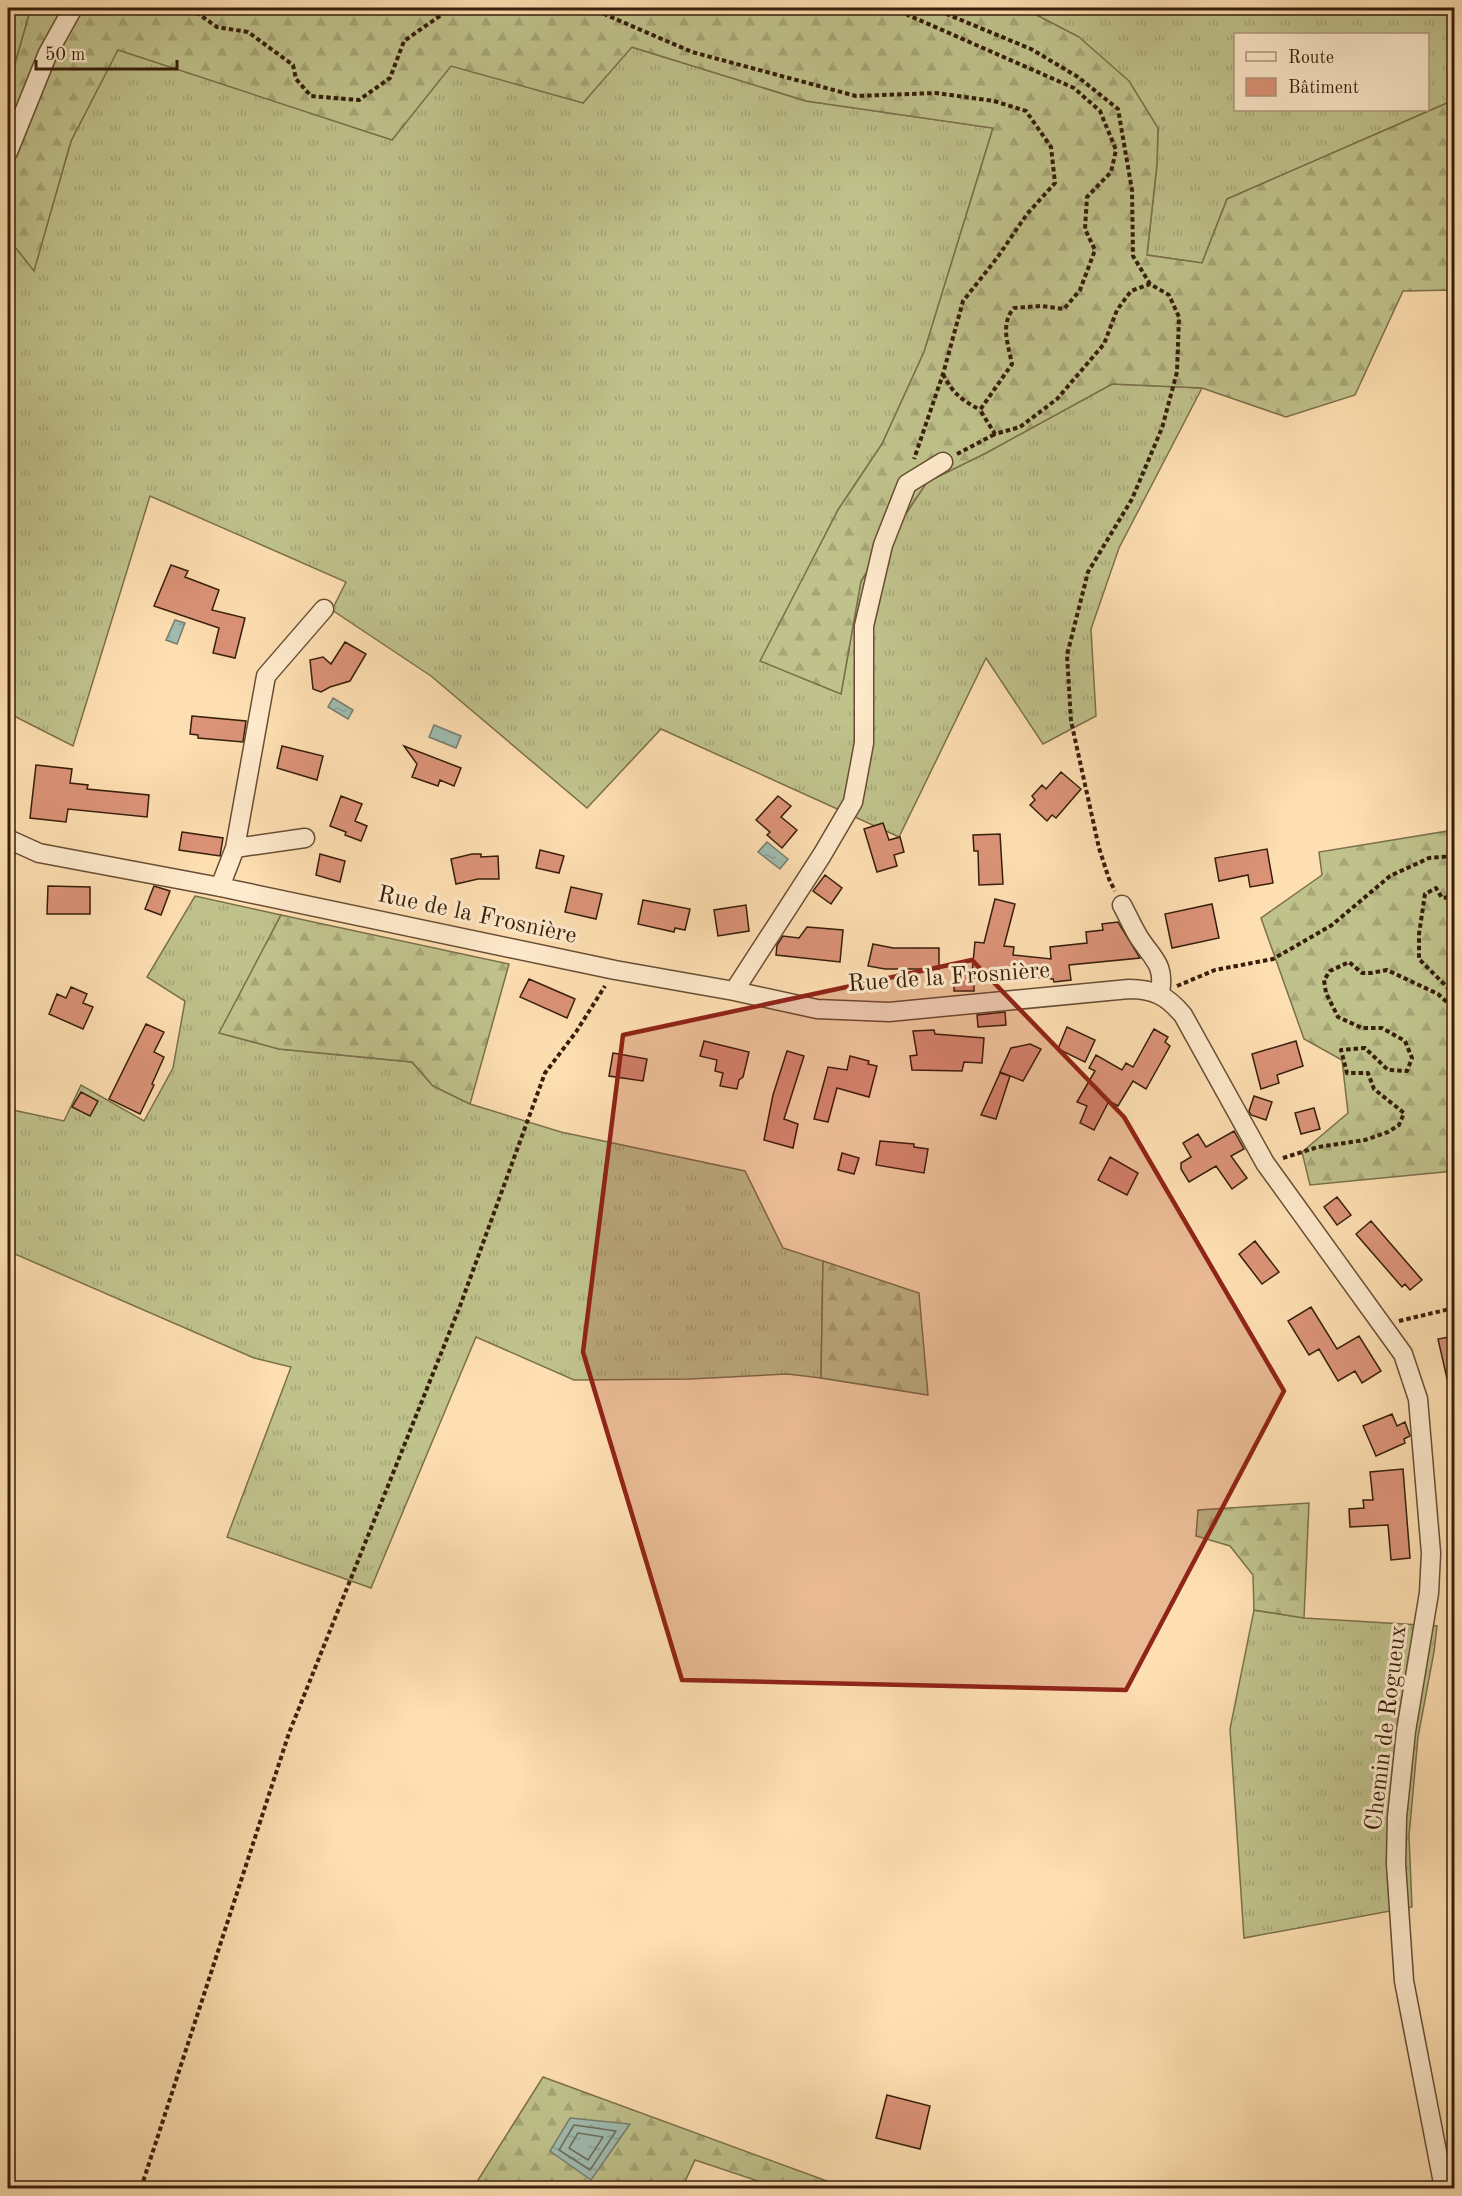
<svg xmlns="http://www.w3.org/2000/svg" width="1462" height="2196" viewBox="0 0 1462 2196" font-family="'Old Standard TT',serif">
  <style>
    .grass { fill: url(#grass-tufts); stroke: #7b704b; stroke-width: 1.5; fill-rule: evenodd }
    .forest { fill: url(#forest-firs); stroke: #7b704b; stroke-width: 1.5 }
    .water { fill: url(#water-ripples); stroke: #767d6e; stroke-width: 1.5 }
    .lines { fill: none; stroke-linecap: round; stroke-linejoin: round }
    .shore { stroke: #6b6d5d; stroke-width: 1.5 }
    .building { fill: #dc9378; stroke: #361e0a; stroke-width: 1.5 }
    .minor-casing { stroke: #684e34; stroke-width: 21 }
    .path { stroke: #361e0a; stroke-width: 4; stroke-dasharray: 4.5 3; stroke-linecap: butt }
    .minor { stroke: #feeacc; stroke-width: 18 }
    .marked { fill: #8f2418; fill-opacity: 0.2; stroke: #8f2418; stroke-width: 4.5; stroke-linejoin: round }
    .labels { text-anchor: middle; dominant-baseline: central; stroke-width: 6; stroke-linejoin: round; paint-order: stroke }
    .street-label { font-size: 24px; fill: #361e0a; stroke: #feeacc }
  </style>
  <defs>
    <pattern id="grass-tufts" width="24" height="20" patternUnits="userSpaceOnUse" patternTransform="scale(1.5)"><rect width="24" height="20" fill="#c0c28c"/><path d="M3 7l-1-3M5 7V3M7 7l1-3M15 17l-1-3M17 17v-4M19 17l1-3" fill="none" stroke="#a6a677"/></pattern>
    <pattern id="forest-firs" width="22" height="20" patternUnits="userSpaceOnUse" patternTransform="scale(1.5)"><rect width="22" height="20" fill="#c0c28c"/><path d="M5 1l3.5 6h-7zM16 11l3.5 6h-7z" fill="#a6a677"/></pattern>
    <pattern id="water-ripples" width="26" height="14" patternUnits="userSpaceOnUse" patternTransform="scale(1.5)"><rect width="26" height="14" fill="#a0bcb0"/><path d="M2 4q2-2 4 0t4 0M15 11q2-2 4 0t4 0" fill="none" stroke="#8aa196"/></pattern>
  </defs>
  <rect width="100%" height="100%" fill="#fedfb1"/>
  <filter id="stains"><feTurbulence type="fractalNoise" baseFrequency=".00333" numOctaves="4"/><feColorMatrix values="0 0 0 0 .2 0 0 0 0 .09 0 0 0 0 .02 0 0 0 .5 -.17"/></filter>
  <radialGradient id="worn" r=".72"><stop offset=".6" stop-color="#630" stop-opacity="0"/><stop offset="1" stop-color="#630" stop-opacity=".3"/></radialGradient>
  <path class="grass" d="M8,8H31L8,88Z
    M1023,8H1454V100L1227,199L1202,263L1147,255L1157,164L1158,128L1079,37ZM1236,34H1428V110H1236Z
    M631,47L806,101L993,128L924,352L882,444L838,510L761,661L841,694L861,581L927,482L986,453L1112,384L1202,388L1119,548L1091,629L1096,716L1043,744L986,658L899,837L661,729L587,808L431,676L332,610L346,582L150,496L73,746L8,713V238L34,270L71,141L117,49L392,139L451,65L583,103Z
    M195,896L281,915L220,1033L279,1049L412,1062L433,1086L470,1104L561,1132L745,1171L783,1248L823,1261L821,1378L787,1374L690,1379L574,1380L476,1337L371,1588L227,1537L291,1367L254,1358L8,1251V1109L64,1121L81,1085L144,1121L173,1068L185,1001L147,977Z
    M1254,1610L1304,1618L1437,1626L1434,1652L1418,1737L1409,1836L1412,1907L1244,1938L1230,1729Z"/>
  <path class="forest" d="M31,8H1023L1079,37L1129,81L1158,128L1157,164L1147,255L1202,263L1227,199L1454,100V290L1403,291L1355,395L1286,417L1202,388L1112,384L986,453L927,482L861,581L841,694L760,661L838,510L882,444L924,352L993,128L806,101L632,47L583,103L451,66L392,140L118,50L71,141L34,271L8,238V88Z
    M1454,830V1171L1310,1185L1302,1152L1348,1113L1342,1060L1304,1039L1261,918L1322,875L1319,852Z
    M281,915L509,964L470,1104L433,1086L412,1062L279,1049L219,1033Z
    M823,1261L919,1293L928,1395L821,1378Z
    M1309,1503L1304,1618L1254,1610L1253,1575L1230,1546L1196,1536L1198,1510Z
    M543,2077L846,2188H779L695,2160L682,2188H473Z"/>
  <path class="water" d="M175,620L185,623L177,644L166,640Z
    M333,698L353,710L348,719L328,707Z
    M434,725L461,736L456,748L429,737Z
    M767,842L788,859L780,869L758,852Z
    M570,2118L630,2124L591,2180L550,2151Z"/>
  <g class="lines">
    <path class="shore" d="M574,2125L616,2131L590,2170L559,2150Z
      M578,2133L603,2137L588,2160L569,2148Z"/>
  </g>
  <path class="building" d="M171,565L188,571L185,577L219,590L212,610L245,618L235,658L213,653L219,628L154,606Z
    M345,642L366,654L350,681L330,687L321,692L313,689L310,660L323,657L331,664Z
    M192,716L246,721L243,742L198,738V735L190,734Z
    M282,746L323,756L317,780L277,768Z
    M404,746L461,768L454,786L440,780L438,786L412,777L417,764Z
    M36,765L72,769L70,783L88,785L87,789L149,795L147,817L68,809L66,822L30,818Z
    M1061,772L1081,789L1056,818L1052,815L1047,821L1030,805L1035,800L1032,796L1042,785L1046,789Z
    M341,796L362,804L355,821L367,826L361,841L345,835L346,832L330,826Z
    M778,796L791,806L781,817L797,830L782,848L767,835L770,832L756,820Z
    M883,823L889,840L900,837L904,852L894,855L897,866L877,872L864,829Z
    M182,832L223,838L220,856L179,850Z
    M1000,834L1003,884L979,885L978,851H974L973,835Z
    M1267,849L1273,883L1250,887L1248,875L1219,881L1215,858Z
    M540,850L564,856L559,873L536,868Z
    M320,854L345,861L340,882L316,875Z
    M472,854H481V857L498,856L499,879H478L456,884L451,859Z
    M825,875L842,888L831,904L813,891Z
    M48,886L90,887V914H47Z
    M154,886L170,891L161,915L145,909Z
    M571,887L602,894L596,919L565,912Z
    M995,899L1015,904L1004,946L1014,947L1013,955L1051,959L1050,947L1087,943L1086,932L1103,930L1102,924L1118,922L1140,958L1069,965L1071,980L1054,982L1053,979L972,972L975,942L984,943Z
    M643,900L690,909L685,930L675,928L674,932L638,924Z
    M1212,904L1219,938L1172,948L1165,914Z
    M746,905L749,931L718,936L714,910Z
    M807,927L843,930L840,962L776,955L777,945L783,936L799,938Z
    M873,944L893,948H939V969H885L868,966Z
    M954,973H974V991H954Z
    M529,979L575,999L567,1018L520,997Z
    M71,987L87,994L83,1003L93,1007L83,1029L49,1014L57,994L66,998Z
    M1005,1012L1006,1025L978,1027L977,1015Z
    M146,1024L164,1032L154,1052L164,1057L152,1084L154,1085L140,1114L109,1099Z
    M1067,1027L1095,1040L1085,1062L1058,1049Z
    M1154,1029L1168,1037L1165,1042L1170,1046L1146,1089L1133,1081L1118,1106L1109,1101L1094,1130L1080,1123L1087,1106L1077,1102L1095,1071L1089,1068L1096,1055L1122,1070L1126,1063L1133,1067Z
    M934,1030L935,1034L984,1038L982,1063L964,1062L962,1071L912,1070L910,1056L917,1055L913,1031Z
    M704,1041L749,1052L743,1077L739,1080L737,1089L720,1086L723,1073L715,1071L717,1060L700,1056Z
    M1296,1041L1303,1066L1277,1075L1279,1083L1261,1089L1252,1054Z
    M1030,1044L1041,1049L1023,1081L1000,1072L1011,1048Z
    M787,1051L804,1056L784,1119L798,1124L793,1148L764,1140L773,1095Z
    M613,1053L647,1059L643,1081L609,1076Z
    M850,1056L869,1061L868,1064L877,1066L869,1097L837,1088L828,1122L814,1119L828,1067L847,1070Z
    M1000,1073L1010,1076L996,1119L981,1115Z
    M81,1092L98,1101L90,1116L72,1107Z
    M1254,1096L1272,1102L1266,1120L1251,1115L1249,1111Z
    M1314,1108L1320,1129L1301,1134L1295,1113Z
    M1234,1131L1244,1149L1231,1156L1247,1178L1232,1189L1216,1166L1189,1182L1181,1169V1163L1191,1157L1183,1143L1198,1134L1206,1147Z
    M880,1141L914,1144V1147L928,1149L924,1173L876,1165Z
    M842,1153L859,1158L854,1174L838,1170Z
    M1110,1157L1138,1173L1127,1195L1098,1180Z
    M1337,1197L1351,1215L1337,1225L1324,1207Z
    M1371,1221L1422,1280L1410,1290L1405,1284L1402,1287L1356,1234Z
    M1255,1241L1279,1272L1262,1284L1239,1254Z
    M1311,1307L1337,1349L1359,1336L1381,1371L1362,1383L1355,1371L1338,1381L1319,1349L1309,1355L1288,1321Z
    M1455,1336V1382L1448,1383L1438,1339Z
    M1392,1414L1397,1426L1405,1422L1410,1436L1404,1439L1405,1443L1376,1456L1363,1426Z
    M1403,1469L1410,1558L1391,1560L1388,1525L1350,1527L1349,1509L1364,1508L1363,1500H1373L1370,1472Z
    M887,2095L930,2106L920,2149L876,2138Z"/>
  <g class="lines">
    <g class="minor-casing">
      <path id="minor" d="M8,152L48,53L73,8
        M8,839L39,853L220,887L615,970L734,991L817,1009L889,1012L1129,989C1154,989 1167,996 1183,1015L1265,1163L1403,1354L1418,1399L1431,1553L1429,1593L1406,1731L1397,1817L1396,1864L1404,1981L1444,2188
        M235,848L305,838
        M220,887L235,848L266,676L324,609
        M1122,905C1128,916 1133,928 1140,939C1154,960 1165,965 1160,993
        M734,991L822,855L853,802L864,743V626L883,545L907,484L943,462"/>
    </g>
    <path class="path" d="M190,8L217,27L248,32L293,65L296,79L311,96L359,100L390,78L404,41L444,13L481,8
      M567,8H590L692,52L856,96L936,93L994,101L1026,111L1051,147L1055,183L1027,214L997,258L963,301L943,374L914,459
      M892,8L1074,88L1100,111L1116,150L1111,172L1087,197L1085,229L1095,250L1080,290L1064,309L1041,306L1014,308C1000,324 1008,344 1012,364L980,410L995,434L1020,427L1057,399L1104,344L1117,310L1131,291L1150,284L1169,295L1179,317L1177,372L1162,428L1132,499L1088,572L1067,655L1071,721L1099,848L1109,879L1115,891
      M932,8L1031,49L1078,77L1118,109L1132,190L1133,256L1150,284
      M943,374C953,394 961,399 980,410
      M957,454L995,434
      M1177,986L1215,970L1273,959L1332,925L1390,876L1429,858L1454,856
      M1283,1158L1318,1147L1365,1140L1388,1132L1399,1125L1404,1113L1374,1089L1368,1073H1347L1341,1050L1365,1048L1388,1070L1407,1071L1412,1058L1405,1041L1382,1028H1362L1338,1017L1326,993L1324,980L1330,971L1349,962L1362,973H1371L1387,970L1438,994L1452,1007V992L1419,959V934L1425,894L1436,888L1442,898L1451,897L1454,895
      M1399,1321L1454,1308
      M141,2188L289,1733L460,1306L545,1073L576,1032L605,986"/>
    <use href="#minor" class="minor"/>
  </g>
  <path class="marked" d="M972,960L1124,1117L1284,1391L1126,1690L682,1680L583,1352L623,1035Z"/>
  <g class="labels">
    <g class="street-label">
      <text transform="translate(477 916) rotate(12)">Rue de la Frosnière</text>
      <text transform="translate(949 978) rotate(-4)">Rue de la Frosnière</text>
      <text transform="translate(1387 1728) rotate(-83)">Chemin de Rogueux</text>
    </g>
  </g>
  <rect width="1462" height="2196" fill="none" stroke="#fedfb1" stroke-width="30"/>
  <rect x="9" y="9" width="1444" height="2178" fill="none" stroke="#361e0a" stroke-width="3"/>
  <rect x="15" y="15" width="1432" height="2166" fill="none" stroke="#361e0a" stroke-width="1.5"/>
  <rect x="1234" y="33" width="195" height="78" fill="#feeacc" stroke="#ae987e" stroke-width="1.5"/>
  <rect x="1246" y="52" width="30" height="9" fill="#feeacc" stroke="#ae987e" stroke-width="1.5"/>
  <text x="1288" y="63" font-size="18" fill="#361e0a">Route</text>
  <rect x="1246" y="78" width="30" height="18" fill="#dc9378" stroke="#ae987e" stroke-width="1.5"/>
  <text x="1288" y="93" font-size="18" fill="#361e0a">Bâtiment</text>
  <path d="M36 60v9h141v-9" fill="none" stroke="#361e0a" stroke-width="3"/>
  <text x="45" y="60" font-size="18" fill="#361e0a" stroke="#feeacc" stroke-width="4.5" paint-order="stroke">50 m</text>
  <rect width="100%" height="100%" filter="url(#stains)"/>
  <rect width="100%" height="100%" fill="url(#worn)"/>
</svg>
